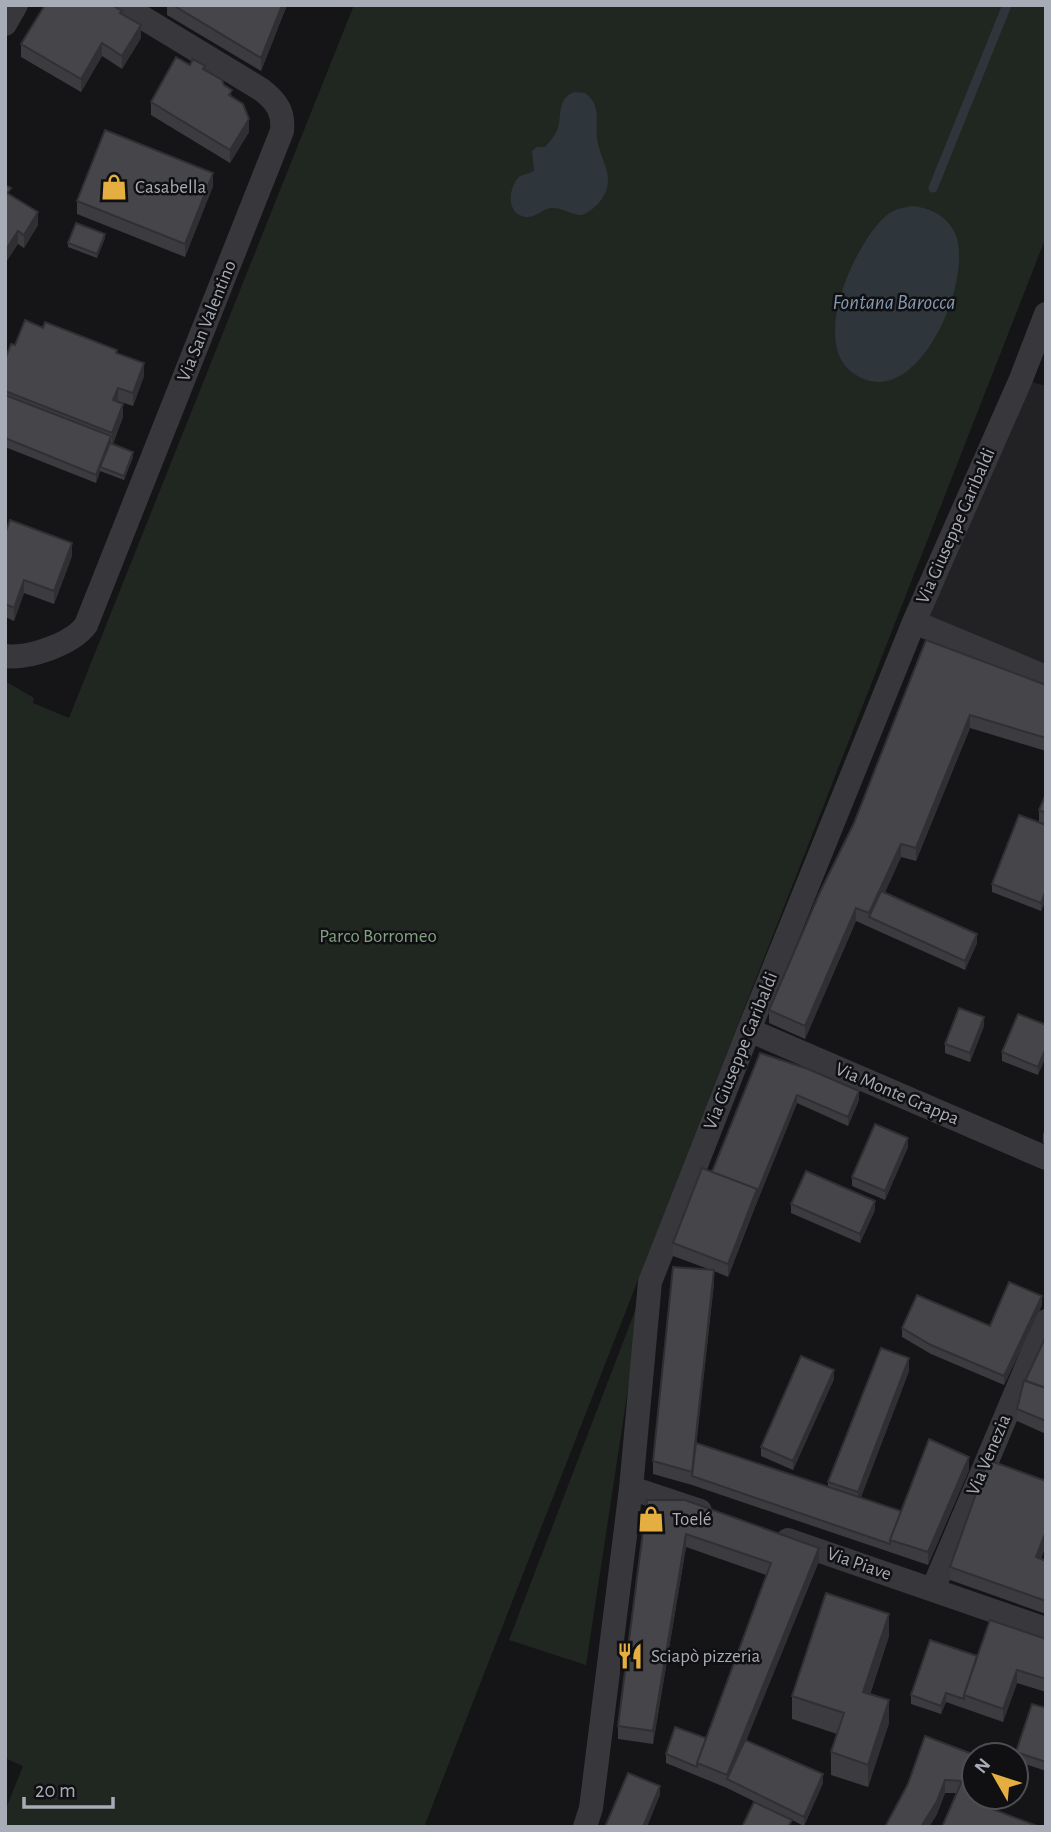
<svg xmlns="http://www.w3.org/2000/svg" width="1051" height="1832" viewBox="0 0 1051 1832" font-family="'Alegreya Sans',sans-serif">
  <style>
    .built { fill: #222224 }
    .green { fill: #202721 }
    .water { fill: #2e363c }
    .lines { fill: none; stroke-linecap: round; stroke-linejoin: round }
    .stream { stroke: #2e363c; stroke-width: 9 }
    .minor { stroke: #37373c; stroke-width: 24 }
    .wall { fill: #3b3b40 }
    .shaded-wall { fill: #303034 }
    .building { fill: #45454a; stroke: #303034; stroke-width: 2 }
    .labels { text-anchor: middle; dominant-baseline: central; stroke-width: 5; stroke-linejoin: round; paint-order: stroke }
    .poi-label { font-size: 19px; fill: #a8acb6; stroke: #101012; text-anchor: start }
    .street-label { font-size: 19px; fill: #a8acb6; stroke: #101012 }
    .park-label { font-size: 19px; fill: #81a083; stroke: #101012 }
    .water-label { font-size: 21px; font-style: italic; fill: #8299af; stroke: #101012 }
  </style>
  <rect width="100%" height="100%" fill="#151517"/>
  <path class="built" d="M1021,379L1046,386V677L914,622Z"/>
  <path class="green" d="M354,5H1046V237L424,1827H5V1811L23,1766L5,1758V681L34,698L33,703L69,718Z
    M643,1290L586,1665L509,1640Z"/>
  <path class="water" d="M574,92L585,93C602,106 595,120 597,139C600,160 616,176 603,197C598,205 591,211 582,215C571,215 562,207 551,208C542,209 535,218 526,217C506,215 508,188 519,177C523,174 529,174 534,171L532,151L537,147H545C550,141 556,135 558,128C562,114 557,99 574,92Z
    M912,206C930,208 946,215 955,233C975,278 918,414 856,375C807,346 855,242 887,215C894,209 903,208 912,206Z"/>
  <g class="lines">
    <path class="stream" d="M933,188L1007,5"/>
    <path class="minor" d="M5,24L16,5
      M914,622L1046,677
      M5,656C29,659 72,644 86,625L282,131C284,112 277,102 262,90L122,5
      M749,1030L1046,1158
      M631,1488L700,1511
      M788,1540L1046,1629
      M933,1589L1046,1321
      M585,1827L591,1808L631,1488L650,1282L749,1030L914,622L1021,379L1046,314"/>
  </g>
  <path class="wall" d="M167,5H287L261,71L167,15Z
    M122,14L141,38L122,69L102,56L81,92L21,57V44Z
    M190,65L205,70L224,85L232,96L249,132L230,163L151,115V102Z
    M213,186L185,257L77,214V201Z
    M11,195L38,225L24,248L18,244Z
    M105,238L97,258L68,247V243Z
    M43,328L117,353L144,376L133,406L118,401V402L123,417L113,444L133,457L124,480L100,471L96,483L5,447V360L15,345Z
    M5,534L72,556L54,604L24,593L14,621L5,617Z
    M926,640L1046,685V751L970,728L916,861L901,857L885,892L977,943L965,970L856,921L805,1039L769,1023V1010L854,823Z
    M1046,794V899L1041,911L992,892V884L1039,822V810Z
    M1046,1025L1038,1075L1002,1061V1052Z
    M984,1026L970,1062L945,1053V1044Z
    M760,1053L859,1100L848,1126L797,1103L757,1202L728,1277L714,1271V1283L696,1444L828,1486V1482L909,1371L861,1497L901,1511L969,1470L928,1565L692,1485L653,1474V1461L711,1270L673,1256V1243L712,1172Z
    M1046,1127V1144L1043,1143V1134Z
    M908,1147L885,1200L852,1186V1177Z
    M791,1204L875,1210L860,1243L791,1213Z
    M1042,1305L1004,1385L931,1354L902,1337V1328L990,1326Z
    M1046,1336V1434L1017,1421V1409L1025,1381Z
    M834,1379L793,1470L761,1456V1447Z
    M1046,1481V1544L1041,1559L1046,1561V1614L950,1580V1567Z
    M685,1500L819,1561L746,1740L823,1783L804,1826L727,1788L666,1763V1754L706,1738L766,1575L686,1547L653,1744L618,1739V1726Z
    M889,1636L870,1695L889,1723L868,1787L831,1775V1752L837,1734L792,1719V1696Z
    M1046,1639V1692L1017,1683L1003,1722L946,1702L941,1714L911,1704V1695L977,1656Z
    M1046,1708V1771L1016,1761V1752Z
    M975,1755L974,1797H997L995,1810L942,1827L956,1793H945L937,1814L929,1827H885Z"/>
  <path class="shaded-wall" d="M282,5H287L261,71V58Z
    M141,25V38L122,69V56Z
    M102,43V56L81,92V79Z
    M249,119V132L230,163V150Z
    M213,173V186L185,257V244Z
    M38,212V225L24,248V235Z
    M18,231V244L5,264V251Z
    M105,234V238L97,258V254Z
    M144,363V376L133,406V393Z
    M118,388V401L113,413V400Z
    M123,404V417L112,446V433Z
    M111,436V445L100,467V471L96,483V475Z
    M133,452V457L124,480V476Z
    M72,543V556L54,604V591Z
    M24,580V593L14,621V608Z
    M970,715V728L916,861V848Z
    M901,844V857L873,919L869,917V913Z
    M1046,890V899L1041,911V903Z
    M856,908V921L805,1039V1026Z
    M977,934V943L965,970V961Z
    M984,1017V1026L970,1062V1053Z
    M1046,1048V1057L1038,1075V1067Z
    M859,1091V1100L848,1126V1117Z
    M797,1095V1103L757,1202L728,1277V1264L757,1189Z
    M908,1138V1147L885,1200V1191Z
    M875,1201V1210L860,1243V1234Z
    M714,1270V1283L693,1476H692V1485V1472Z
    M1042,1296V1305L1004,1385V1376Z
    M909,1358V1371L858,1505V1492Z
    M834,1370V1379L793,1470V1461Z
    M969,1457V1470L928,1565V1552Z
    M1046,1531V1544L1036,1570V1557Z
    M686,1534V1547L653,1744V1731Z
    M819,1548V1561L730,1781L727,1779V1788V1775Z
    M889,1614V1636L863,1715V1692Z
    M1017,1670V1683L1003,1722V1709Z
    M946,1693V1702L941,1714V1706Z
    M889,1700V1723L868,1787V1765Z
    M823,1774V1783L804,1826V1817Z
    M945,1780V1793L937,1814L929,1827H921Z
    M660,1786V1795L647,1827H643Z
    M995,1797H997L992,1822V1809Z"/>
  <path class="building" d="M45,5H112L122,11L120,13L141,25L122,56L102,43L81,79L21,44Z
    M173,5H282L261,58Z
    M176,57L190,65L193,59L205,66L203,69L222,80L224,85L232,90L229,95L243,104L249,119L230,150L151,102Z
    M105,130L213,173L185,244L77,201Z
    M5,185L11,188L7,193L38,212L24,235L18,231L5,251Z
    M76,223L105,234L97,254L68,243Z
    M25,320L43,328L45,322L117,350L116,353L144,363L133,393L118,388L113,400L123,404L112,433L5,391V360L11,344L15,345Z
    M5,395L111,436L96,475L5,438Z
    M110,443L133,452L124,476L100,467Z
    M10,520L72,543L54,591L24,580L14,608L5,604V534Z
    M926,640L1046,685V738L970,715L916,848L901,844L869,913L856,908L805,1026L769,1010L820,892L854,823Z
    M1046,794V813L1039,810Z
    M1019,815L1046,825V890L1041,903L992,884Z
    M881,891L977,934L965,961L869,917Z
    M959,1008L984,1017L970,1053L945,1044Z
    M1018,1014L1046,1025V1048L1038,1067L1002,1052Z
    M760,1053L808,1069L859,1091L848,1117L797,1095L757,1193V1189L712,1172Z
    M875,1124L908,1138L885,1191L852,1177Z
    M702,1168L757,1189L728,1264L673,1243Z
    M806,1171L875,1201L860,1234L791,1204Z
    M673,1267L714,1270L692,1472L653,1461Z
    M1009,1282L1042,1296L1004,1376L931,1345L902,1328L917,1295L990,1326Z
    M1046,1336V1388L1025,1381Z
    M881,1348L909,1358L858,1492L828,1482Z
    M801,1356L834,1370L793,1461L761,1447Z
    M1024,1380L1046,1388V1421L1017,1409Z
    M929,1439L969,1457L928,1552L890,1540Z
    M696,1443L901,1511L890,1540V1544L692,1476Z
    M988,1460L1046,1481V1531L1036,1557L1046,1561V1601L950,1567Z
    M647,1500H685L819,1548L727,1775L697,1763L771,1563L686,1534L653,1731L618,1726Z
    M826,1593L889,1614L863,1692L889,1700L868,1765L831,1752L844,1713L792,1696Z
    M990,1620L1046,1639V1679L1017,1670L1003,1709L964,1695Z
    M930,1640L977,1656L964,1695V1699L946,1693L941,1706L911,1695Z
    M1032,1704L1046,1708V1762L1016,1752Z
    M675,1727L706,1738L697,1763V1767L666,1754Z
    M925,1736L975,1755H974V1797H995L992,1809L1040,1827H942L962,1781L945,1780L937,1801L921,1827H885L908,1784Z
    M745,1740L823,1774L804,1817L727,1779Z
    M628,1773L660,1786L643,1827H605Z
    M754,1802L792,1820L788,1827H742Z"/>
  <defs>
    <g id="shop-bare" transform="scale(2.1)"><path d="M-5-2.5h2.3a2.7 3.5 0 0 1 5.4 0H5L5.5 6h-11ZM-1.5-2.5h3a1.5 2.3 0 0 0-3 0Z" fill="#e4af40" stroke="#101012" stroke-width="2.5" paint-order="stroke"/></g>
    <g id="restaurant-bare" transform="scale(2.1)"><path d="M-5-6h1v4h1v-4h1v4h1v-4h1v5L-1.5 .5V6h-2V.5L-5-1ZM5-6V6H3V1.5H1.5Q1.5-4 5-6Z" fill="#e4af40" stroke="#101012" stroke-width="2.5" paint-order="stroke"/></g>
  </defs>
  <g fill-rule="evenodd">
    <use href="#shop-bare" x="114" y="187"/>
    <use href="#shop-bare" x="651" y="1519"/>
    <use href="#restaurant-bare" x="630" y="1656"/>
  </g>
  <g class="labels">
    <g class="poi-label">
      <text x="135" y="187">Casabella</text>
      <text x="672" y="1519">Toelé</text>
      <text x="651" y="1656">Sciapò pizzeria</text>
    </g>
    <g class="street-label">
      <text transform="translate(207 321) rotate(-68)">Via San Valentino</text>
      <text transform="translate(956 526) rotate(-66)">Via Giuseppe Garibaldi</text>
      <text transform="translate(741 1051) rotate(-68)">Via Giuseppe Garibaldi</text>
      <text transform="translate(897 1094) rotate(23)">Via Monte Grappa</text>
      <text transform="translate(989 1455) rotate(-67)">Via Venezia</text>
      <text transform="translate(859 1564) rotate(19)">Via Piave</text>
    </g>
    <g class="park-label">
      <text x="378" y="936">Parco Borromeo</text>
    </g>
    <g class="water-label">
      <text x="894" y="302">Fontana Barocca</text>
    </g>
  </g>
  <rect width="1051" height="1832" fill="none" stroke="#a8acb6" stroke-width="14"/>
  <g transform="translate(995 1776) rotate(309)"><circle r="33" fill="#101012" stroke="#4d4e54" stroke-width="2"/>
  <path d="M0-5L12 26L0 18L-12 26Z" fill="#e4af40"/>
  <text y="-10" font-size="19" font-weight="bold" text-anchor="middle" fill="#a8acb6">N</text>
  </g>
  <path d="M24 1797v10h89v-10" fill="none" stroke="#a8acb6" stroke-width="3.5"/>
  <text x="35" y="1797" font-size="21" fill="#a8acb6" stroke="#101012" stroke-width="5" paint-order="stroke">20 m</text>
</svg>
